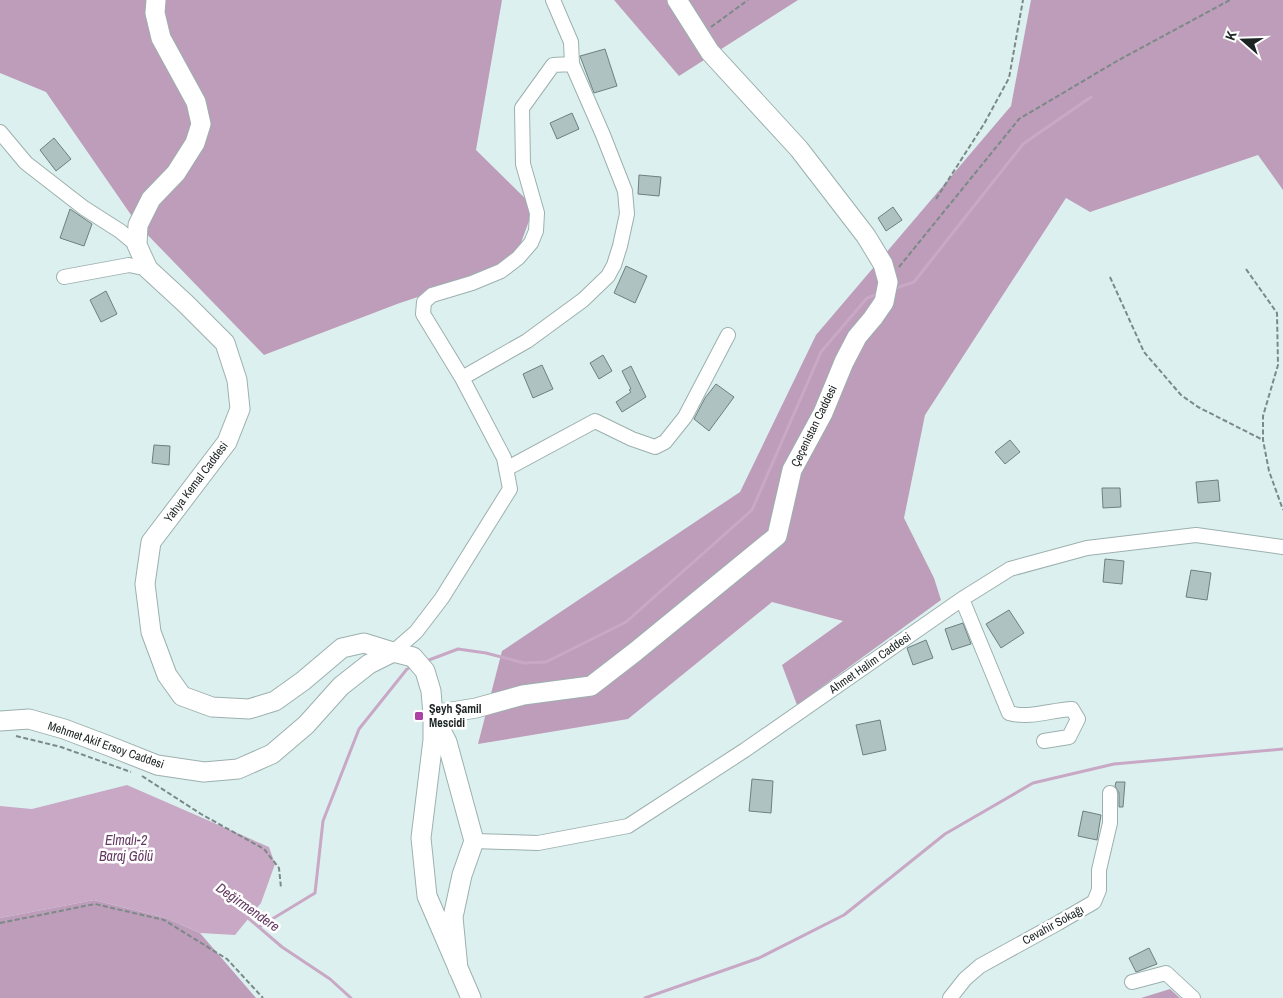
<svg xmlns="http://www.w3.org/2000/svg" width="1283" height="998" viewBox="0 0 1283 998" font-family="'Archivo Narrow',sans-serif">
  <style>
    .forest { fill: #bd9db9 }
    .water { fill: #c8a8c5 }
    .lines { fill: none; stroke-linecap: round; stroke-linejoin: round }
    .stream { stroke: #c8a8c5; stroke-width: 3 }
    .building { fill: #aec3c1; stroke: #6d807f }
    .street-casing { stroke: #9cb0ae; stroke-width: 16 }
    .secondary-casing { stroke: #9cb0ae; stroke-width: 21 }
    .path { stroke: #7b8988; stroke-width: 2; stroke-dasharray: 5 2.5; stroke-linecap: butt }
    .street { stroke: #fff; stroke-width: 14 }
    .secondary { stroke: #fff; stroke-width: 19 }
    .poi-dot { fill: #ab42a5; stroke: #fff; stroke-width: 2 }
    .labels { text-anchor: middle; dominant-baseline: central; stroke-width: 5; stroke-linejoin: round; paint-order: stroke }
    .street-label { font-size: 12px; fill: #1c2423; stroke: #fff }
    .poi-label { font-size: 12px; font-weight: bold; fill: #1c2423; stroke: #fff; text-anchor: start }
    .water-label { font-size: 14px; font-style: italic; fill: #633860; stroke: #fff }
  </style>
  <rect width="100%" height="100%" fill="#dcf1ef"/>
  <path class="forest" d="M0,0H502L476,150L534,207L513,265L397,304L264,355L138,225L46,92L0,73Z
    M614,0H798L679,76Z
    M1031,0H1283V190L1258,155L1090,212L1066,198L925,415L904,518L934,578L941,600L797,705L782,665L843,621L772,602L628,719L478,744L502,651L740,492L816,335L1011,106Z
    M94,900L166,918L200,933L256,998H0V918Z
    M1170,989L1180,998H1141Z"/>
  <path class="water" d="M127,785L269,847L275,864L261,903L235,935L200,933L166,918L94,900L0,918V806L32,809Z"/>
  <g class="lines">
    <path class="stream" d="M896,288L914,282L1023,144L1091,97
      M429,660L458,649L486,653L524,663L546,662L626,622L752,510L821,352L867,298L875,295
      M247,917L282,947L330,979L351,998
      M259,927L315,893L323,821L359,729L407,669L409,668
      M645,998L759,958L844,915L945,834L1033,783L1114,764L1283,749"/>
  </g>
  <path class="building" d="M605,49L617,86L594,93L580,56Z
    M572,113L579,129L557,139L550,123Z
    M54,138L71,159L56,171L40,150Z
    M639,175L661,177L659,196L638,194Z
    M893,207L902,220L886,231L878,218Z
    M70,209L92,224L84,246L60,238Z
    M626,266L647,276L635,303L614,293Z
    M106,291L117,314L101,322L90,300Z
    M603,355L612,371L599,379L590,363Z
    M542,365L553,389L533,398L523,374Z
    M631,366L646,397L622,412L616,402L631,392L629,390L631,389L622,371Z
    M716,384L734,397L709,431L694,419L705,398Z
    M1010,440L1020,452L1005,464L995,452Z
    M154,445L170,446L169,465L152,463Z
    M1218,480L1220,501L1198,503L1196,482Z
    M1102,488H1120L1121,507L1103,508Z
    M1105,559L1124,561L1122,584L1103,582Z
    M1191,570L1211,573L1207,600L1186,597Z
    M1009,610L1024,633L1001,648L986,624Z
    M963,623L971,644L952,650L945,629Z
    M926,640L933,658L913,665L907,648Z
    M880,720L886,750L863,755L856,725Z
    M752,779L773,781L771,813L749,811Z
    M1116,782H1125L1123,807H1119V793L1115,786Z
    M1083,811L1101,815L1097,840L1078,836Z
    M1149,948L1157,964L1136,972L1129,958Z"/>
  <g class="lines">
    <g class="street-casing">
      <path id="street" d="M0,132L26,163L84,208L120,231L137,245
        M64,277L129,265L148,269
        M462,378L527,341L583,300L608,276L614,265L620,246L627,214L625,191L603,135L572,64L571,42L553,0
        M506,469L595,421L632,439L655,447L665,442L685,417L728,335
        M962,599L1009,713C1029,719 1051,710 1072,709L1078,719L1069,737L1044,741
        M393,652L416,632L442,598L510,489L504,458L462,378L423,314L424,302L432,295L472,283L501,271L518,258L531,243L536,231L537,213L523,164L522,108L553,65L572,64
        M474,841L538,843L628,826L745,750L962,599L1010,569L1087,548L1196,535L1283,547
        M1132,982L1166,973L1193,998
        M950,998L965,979L980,966L1058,923L1094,902L1099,890V870L1110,823V793"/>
    </g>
    <g class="secondary-casing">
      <path id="secondary" d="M156,0L155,13L161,38L196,102L201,124L195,143L176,173L151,199L138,225L137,245L148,269L186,304L225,343L237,380L240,409L227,442L151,542L145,584L151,632L167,675L182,696L212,707L249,709L275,701L303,681L342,648L364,643L393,652
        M0,721L29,719L64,729L109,746L157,765L204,772L238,769L272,754L306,725L341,686L369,664L393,652L413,657L425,671L431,691L433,715V740L421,838L427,896L471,998
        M458,969L453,917L462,875L474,841L447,742L433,715L476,708L523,695L591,686L635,652L777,536L792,470L823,413L844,362L857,337L873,318L884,302L888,282L883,264L866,236L799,149L710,52L677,0"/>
    </g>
    <path class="path" d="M711,27L748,0
      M936,199L984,124L1009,78L1023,0
      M899,267L1019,119L1117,61L1230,0
      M1246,269L1277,313L1278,365L1263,416V440L1269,471L1283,510
      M1110,277L1144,352L1181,395L1198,407L1263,440
      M16,736L61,747L131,772
      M142,776L201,814L264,849L279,868L281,888
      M0,923L95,904L164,920L227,959L263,998"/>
    <use href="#street" class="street"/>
    <use href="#secondary" class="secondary"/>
  </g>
  <rect class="poi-dot" x="414" y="711" width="10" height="10" rx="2.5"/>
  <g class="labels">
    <g class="street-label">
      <text transform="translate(814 426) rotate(-64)">Çeçenistan Caddesi</text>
      <text transform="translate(196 482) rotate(-53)">Yahya Kemal Caddesi</text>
      <text transform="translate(870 663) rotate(-35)">Ahmet Halim Caddesi</text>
      <text transform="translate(106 745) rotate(19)">Mehmet Akif Ersoy Caddesi</text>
      <text transform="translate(1053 925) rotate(-29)">Cevahir Sokağı</text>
    </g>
    <g class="poi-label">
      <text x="429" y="709">Şeyh Şamil<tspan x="429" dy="14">Mescidi</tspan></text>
    </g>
    <g class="water-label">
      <text x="126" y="840">Elmalı-2<tspan x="126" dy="16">Baraj Gölü</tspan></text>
      <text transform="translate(248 907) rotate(35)">Değirmendere</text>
    </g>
  </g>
  <g transform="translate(1243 40) rotate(290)" stroke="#ffffff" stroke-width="4" paint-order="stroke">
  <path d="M0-4L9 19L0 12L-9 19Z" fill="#1c2423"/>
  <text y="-8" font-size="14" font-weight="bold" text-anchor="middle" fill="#1c2423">K</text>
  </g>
</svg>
